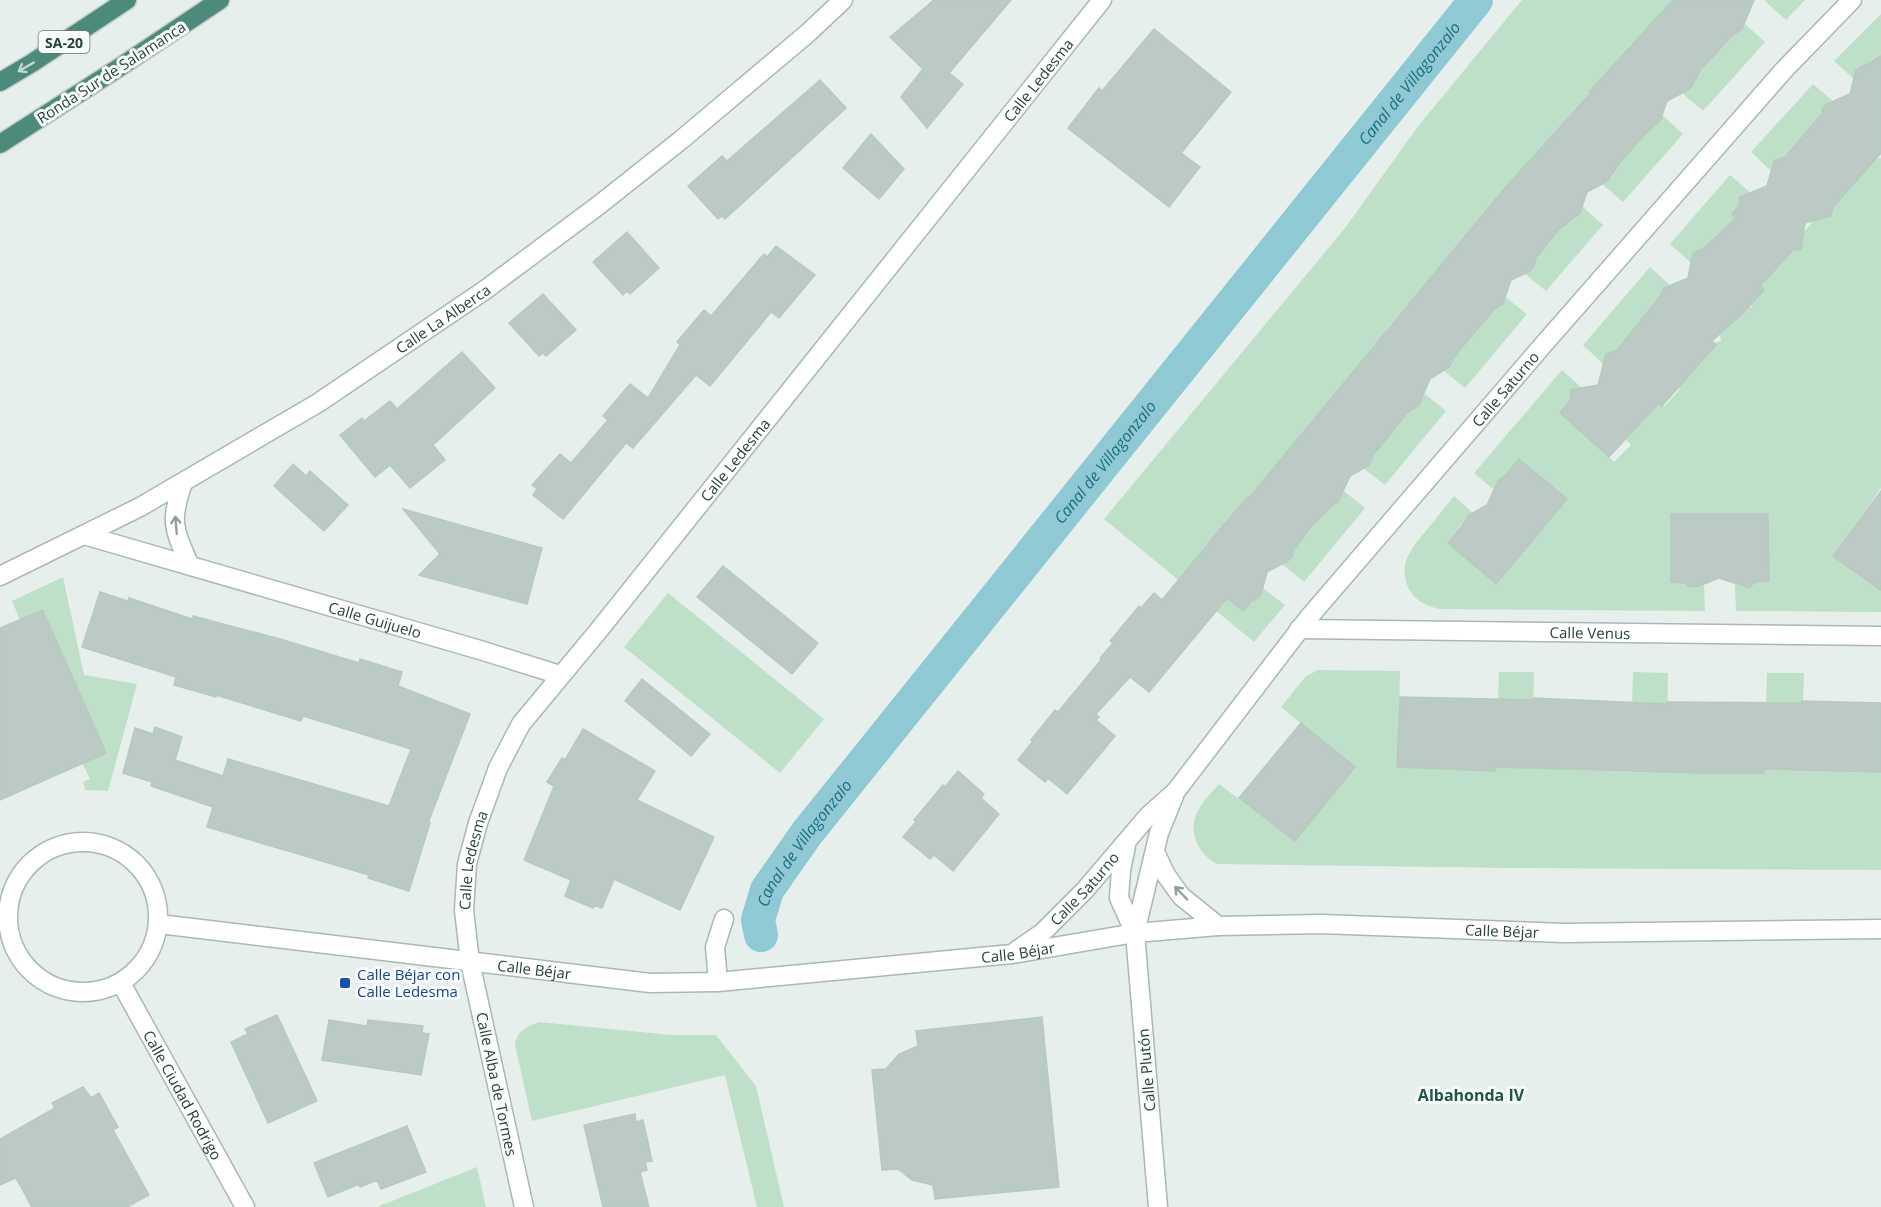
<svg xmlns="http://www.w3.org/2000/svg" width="1881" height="1207" viewBox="0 0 1881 1207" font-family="'Open Sans',sans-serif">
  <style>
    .green { fill: #bfe0c8 }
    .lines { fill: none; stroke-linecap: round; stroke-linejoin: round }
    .canal { stroke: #8ec9d4; stroke-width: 34 }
    .building { fill: #bbcac4; stroke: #b8c9c2; stroke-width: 1.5 }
    .service-casing { stroke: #a8b8b2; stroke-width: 21 }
    .minor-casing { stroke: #a8b8b2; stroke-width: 21 }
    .trunk-casing { stroke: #c2cac8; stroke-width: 21 }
    .service { stroke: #fff; stroke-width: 18 }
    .minor { stroke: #fff; stroke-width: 18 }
    .trunk { stroke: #4c8a7c; stroke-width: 18 }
    .oneway { stroke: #c4d9d4 }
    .oneway2 { stroke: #92a09c }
    .transit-dot { fill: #1a4fb4; stroke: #f7fbf9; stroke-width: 2 }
    .labels { text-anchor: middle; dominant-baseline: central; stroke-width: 6; stroke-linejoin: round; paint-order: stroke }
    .shield { fill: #f7fbf9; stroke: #637a73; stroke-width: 1.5 }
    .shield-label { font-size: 14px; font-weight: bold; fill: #24423a }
    .street-label { font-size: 15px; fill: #24423a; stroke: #f7fbf9 }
    .transit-label { font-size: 15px; fill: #164399; stroke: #f7fbf9; text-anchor: start }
    .water-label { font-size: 16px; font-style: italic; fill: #1c6f80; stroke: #f7fbf9 }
    .neighbourhood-label { font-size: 16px; font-weight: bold; fill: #1f5548; stroke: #f7fbf9 }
  </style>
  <rect width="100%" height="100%" fill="#e6efeb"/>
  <path class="green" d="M1522,0H1674L1723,45L1742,29L1745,24L1765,42L1703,111L1682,93L1702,69L1651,24L1627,49L1630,53L1612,66L1590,92L1596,98L1649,129L1660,121L1662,115L1683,134L1623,202L1602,184L1612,177L1622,160L1571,115L1548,140L1551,144L1533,157L1510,182L1561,229L1580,213L1582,206L1603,225L1546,291L1524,273C1533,266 1537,259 1543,249L1490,206L1468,232L1471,236L1458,252L1454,249L1432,276L1485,320L1503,303L1505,297L1527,314L1465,388L1444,371L1453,363L1462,346L1409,303L1387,329L1390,333L1377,349L1373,347L1351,374L1404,417C1412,409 1420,404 1425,394L1446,411L1385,485L1363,468C1372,462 1376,453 1382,444L1329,401L1307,426L1310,430L1297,446L1293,444L1271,471L1324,514L1338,502L1344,491L1365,508L1304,582L1282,564C1292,559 1295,549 1301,540L1248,497L1225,523L1243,611L1261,594L1263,588L1285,605L1254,642L1104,519L1345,228L1419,125Z
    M1767,0H1805L1786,20L1765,1Z
    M1881,14V64L1874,58C1866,66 1856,68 1854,79L1834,61Z
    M1813,84L1833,101L1823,108L1822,114L1814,123L1876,159L1881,158V488L1833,556L1881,590V612L1736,611L1735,584C1742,587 1749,589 1755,582L1769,581L1768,514L1736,515L1704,584L1705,611L1440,609C1428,607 1415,601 1409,589C1396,563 1414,545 1430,526C1438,516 1446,506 1454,496L1473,513C1464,518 1456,534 1448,543L1496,584L1566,500L1519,460L1504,477L1499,479L1494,490L1474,473L1562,370L1582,388L1576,389L1599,447L1614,462L1631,445L1626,440L1659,403L1664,407L1680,389L1625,340L1615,352L1608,353L1603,364L1583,345L1650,267L1670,285L1664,288L1659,298L1651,307L1706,356L1716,345L1713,343L1721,341L1720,334L1724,330L1721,327L1744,308L1752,307L1751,298L1755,301L1764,290L1720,249L1695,252L1691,263L1670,244L1730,175L1751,193L1741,199L1739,206L1732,214L1782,262L1793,251L1801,249L1803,240L1799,237L1819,215L1823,218L1831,216L1833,207L1843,196L1791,150L1783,158L1776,160L1771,171L1751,152Z
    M63,577L84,675L137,684L108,791L85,790L83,782L90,779L37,673L66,661L44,610L20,620L12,601Z
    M668,593L824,719L780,773L624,647Z
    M1318,670L1400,671L1398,767L1495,770L1499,672H1534L1532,768L1630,772L1633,672L1668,673L1666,772L1764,773L1767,673H1804L1801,770L1881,772V870L1512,868L1217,864C1196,853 1186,828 1200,807C1205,799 1213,791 1219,784L1295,841L1354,768L1281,707L1306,676Z
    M539,1022L671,1035H716L756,1086L784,1207H757L725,1075L532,1121L515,1045C518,1030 526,1027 539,1022Z
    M477,1167L486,1207H377Z"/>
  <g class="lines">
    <path class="canal" id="s1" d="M761,935L758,920L767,890L807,833L1476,0"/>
  </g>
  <path class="building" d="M934,0H1011L949,73L963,84L927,128L901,97L923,69L890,37Z
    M1673,0H1754L1742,29L1731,37L1701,69L1692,86L1688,90L1667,101L1660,121L1645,134L1619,164L1608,181L1587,192L1580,213L1561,228H1560L1536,258L1534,266L1530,271L1511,280L1503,303L1493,311L1459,351L1449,367L1430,379L1419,405L1408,412L1375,453L1369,465L1350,476L1338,502L1332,506L1310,528L1294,550L1292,557L1288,561L1267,572L1261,594L1257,598L1251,602L1243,611L1227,598L1149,692L1130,677L1096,714L1099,717L1096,720L1115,736L1067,794L1048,778L1045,782L1018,760L1033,741L1031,740L1055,710L1058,712L1101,660L1100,658L1113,643L1110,641L1139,606L1141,608L1154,593L1162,600L1222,527L1248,497L1249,498L1504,189L1591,93L1589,92L1609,70Z
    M1154,29L1231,92L1181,153L1200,167L1169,207L1068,128L1099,88L1102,91Z
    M1881,56V153L1833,207L1831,216L1805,223L1801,249L1793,250L1760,286L1764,290L1746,310L1712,341L1716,345L1662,406L1659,403L1609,457L1560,413L1570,401L1571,390L1598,385L1606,354L1617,350L1659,298L1664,288L1688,278L1693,253L1703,249L1736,218L1732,214L1739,206L1740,197L1767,186L1774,161L1785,157L1822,114V109L1827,104L1850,94L1856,70Z
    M820,80L846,108L725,219L722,216L718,219L688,186L722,156L727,161Z
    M871,134L904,169L879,199L843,168Z
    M627,232L659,268L630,294L627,291L623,295L593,262Z
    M776,246L815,275L779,318L771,312L710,386L696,375L633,448L626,443L563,519L533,495L537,489L532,485L560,454L571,463L608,420L603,416L630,384L648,398L680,345L677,342L704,310L711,316L764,254L767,257Z
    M543,294L576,330L546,356L543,353L539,356L509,323Z
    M462,352L495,388L433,445L445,460L410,488L390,465L375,477L340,435L362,418L364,421L390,401L397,409Z
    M1519,459L1567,499L1496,584L1448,543L1462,526L1469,515L1487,505L1499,479L1504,477Z
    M293,464L306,476L310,471L348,505L324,531L274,486Z
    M1881,491V590L1833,556Z
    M403,509L542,548L527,604L419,575L440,554Z
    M1671,514H1768L1769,581L1754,582L1750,588L1719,578L1699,586L1689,587L1686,583L1671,582Z
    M723,566L818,643L792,674L697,597Z
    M100,592L128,601L129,598L192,619L193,616L280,639L359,663L360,659L402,672L398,686L470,714L428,823H430L409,891L368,878L369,875L207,827L213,807L151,786L152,782L123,773L135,728L153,734L155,727L182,737L175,760L223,776L228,759L389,806L411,749L303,716L301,721L216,695V697L174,685L176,677L82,647Z
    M43,610L106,753L0,800V628Z
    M642,679L710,734L691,756L625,701Z
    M1400,697L1534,700V698L1667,704V702L1802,703V701L1881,703V772L1764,769V773H1699L1496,767L1495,771L1397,767Z
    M1301,723L1355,767L1295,841L1239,798Z
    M583,729L655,771L637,800L714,837L680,910L614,879L602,908L594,905L593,908L565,896L571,880L524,860L554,786L547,782L562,758L565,760Z
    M958,771L984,794L981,798L999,814L953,871L934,855L930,859L903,837L916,822L914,820L943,785L945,787Z
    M277,1015L317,1101L268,1123L231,1042L248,1034L245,1029Z
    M1042,1017L1059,1187L935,1199L933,1185L912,1180L898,1169L882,1170L872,1070L886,1069L899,1054L918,1046L916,1031Z
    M329,1020L367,1026L368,1020L423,1026L422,1033L429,1034L421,1075L322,1060Z
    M83,1087L91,1098L99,1093L118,1127L113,1130L149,1195L127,1207H32L16,1178L0,1185V1139L55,1108L52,1103Z
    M635,1114L636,1122L643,1120L652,1161L645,1162L647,1170L640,1172L649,1207H603L584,1125Z
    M407,1126L426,1172L381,1189L377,1180L360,1187L359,1184L328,1197L314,1163Z"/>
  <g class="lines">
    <g class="service-casing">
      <path id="service" d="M718,982L715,947L724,919"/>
    </g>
    <g class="minor-casing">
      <g id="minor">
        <path d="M183,483C169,522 174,529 190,566"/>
        <path id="s2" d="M84,535L480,650L560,675"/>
        <path id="s3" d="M0,576L140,507L318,403L485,290L599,205L681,140L808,33L843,0"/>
        <path id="s4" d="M1299,629L1881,636"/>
        <circle cx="83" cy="917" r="75"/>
        <path d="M1126,846L1121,870L1119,898L1135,933"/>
        <path d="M1155,852L1166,875L1181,896L1218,926"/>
        <path id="s5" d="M159,924L650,983L718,982L1012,954L1135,933L1218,926L1321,924L1563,933L1881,929"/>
        <path id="s6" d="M1016,951L1042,933L1085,890L1148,816L1176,791L1310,616L1543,345L1784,70L1852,0"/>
        <path id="s7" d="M121,983L245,1207"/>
        <path id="s8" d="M524,1207L470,962L464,910L467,864L478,823L498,768L521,724L599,630L1102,0"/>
        <path d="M1158,1207L1135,933L1159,833L1174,796"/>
      </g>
    </g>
    <g class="trunk-casing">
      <path id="trunk" d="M0,82L32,63L127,0
        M0,144L120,67L220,0"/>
    </g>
    <use href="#service" class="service"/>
    <use href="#minor" class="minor"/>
    <use href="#trunk" class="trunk"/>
  </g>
  <defs><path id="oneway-shaft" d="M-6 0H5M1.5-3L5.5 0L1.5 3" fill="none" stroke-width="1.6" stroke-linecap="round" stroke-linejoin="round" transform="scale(1.5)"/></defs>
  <use class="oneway" href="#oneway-shaft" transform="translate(26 67) rotate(150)"/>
  <g class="oneway2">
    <use href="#oneway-shaft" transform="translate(176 525) rotate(-95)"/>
    <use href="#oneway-shaft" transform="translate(1181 893) rotate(-134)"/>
  </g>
  <rect class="transit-dot" x="339" y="977" width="12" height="12" rx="3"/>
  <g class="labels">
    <rect class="shield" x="38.5" y="31" width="51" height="22" rx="4.5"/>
    <g class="shield-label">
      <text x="64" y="42">SA-20</text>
    </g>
    <g class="street-label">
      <text transform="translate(111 72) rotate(-33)">Ronda Sur de Salamanca</text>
      <text stroke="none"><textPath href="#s8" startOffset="1326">Calle Ledesma</textPath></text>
      <text stroke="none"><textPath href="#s3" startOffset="513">Calle La Alberca</textPath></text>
      <text stroke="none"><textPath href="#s6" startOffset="747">Calle Saturno</textPath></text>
      <text stroke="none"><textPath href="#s8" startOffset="840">Calle Ledesma</textPath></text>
      <text stroke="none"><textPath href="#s2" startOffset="303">Calle Guijuelo</textPath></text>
      <text stroke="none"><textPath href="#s4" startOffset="291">Calle Venus</textPath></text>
      <text stroke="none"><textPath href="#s8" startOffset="354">Calle Ledesma</textPath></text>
      <text stroke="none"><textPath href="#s6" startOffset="93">Calle Saturno</textPath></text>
      <text stroke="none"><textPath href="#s5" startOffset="1350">Calle Béjar</textPath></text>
      <text stroke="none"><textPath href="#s5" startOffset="864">Calle Béjar</textPath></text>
      <text stroke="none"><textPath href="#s5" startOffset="378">Calle Béjar</textPath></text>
      <text transform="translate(1146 1070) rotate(-95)">Calle Plutón</text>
      <text transform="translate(497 1084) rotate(78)">Calle Alba de Tormes</text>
      <text stroke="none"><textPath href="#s7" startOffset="128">Calle Ciudad Rodrigo</textPath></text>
    </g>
    <g class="transit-label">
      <text x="357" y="974">Calle Béjar con<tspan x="357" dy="17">Calle Ledesma</tspan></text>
    </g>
    <g class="water-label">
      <text stroke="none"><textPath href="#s1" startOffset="1078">Canal de Villagonzalo</textPath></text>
      <text stroke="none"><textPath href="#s1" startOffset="592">Canal de Villagonzalo</textPath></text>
      <text stroke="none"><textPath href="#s1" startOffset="106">Canal de Villagonzalo</textPath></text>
    </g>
    <g class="neighbourhood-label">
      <text x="1471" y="1095">Albahonda IV</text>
    </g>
  </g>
</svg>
